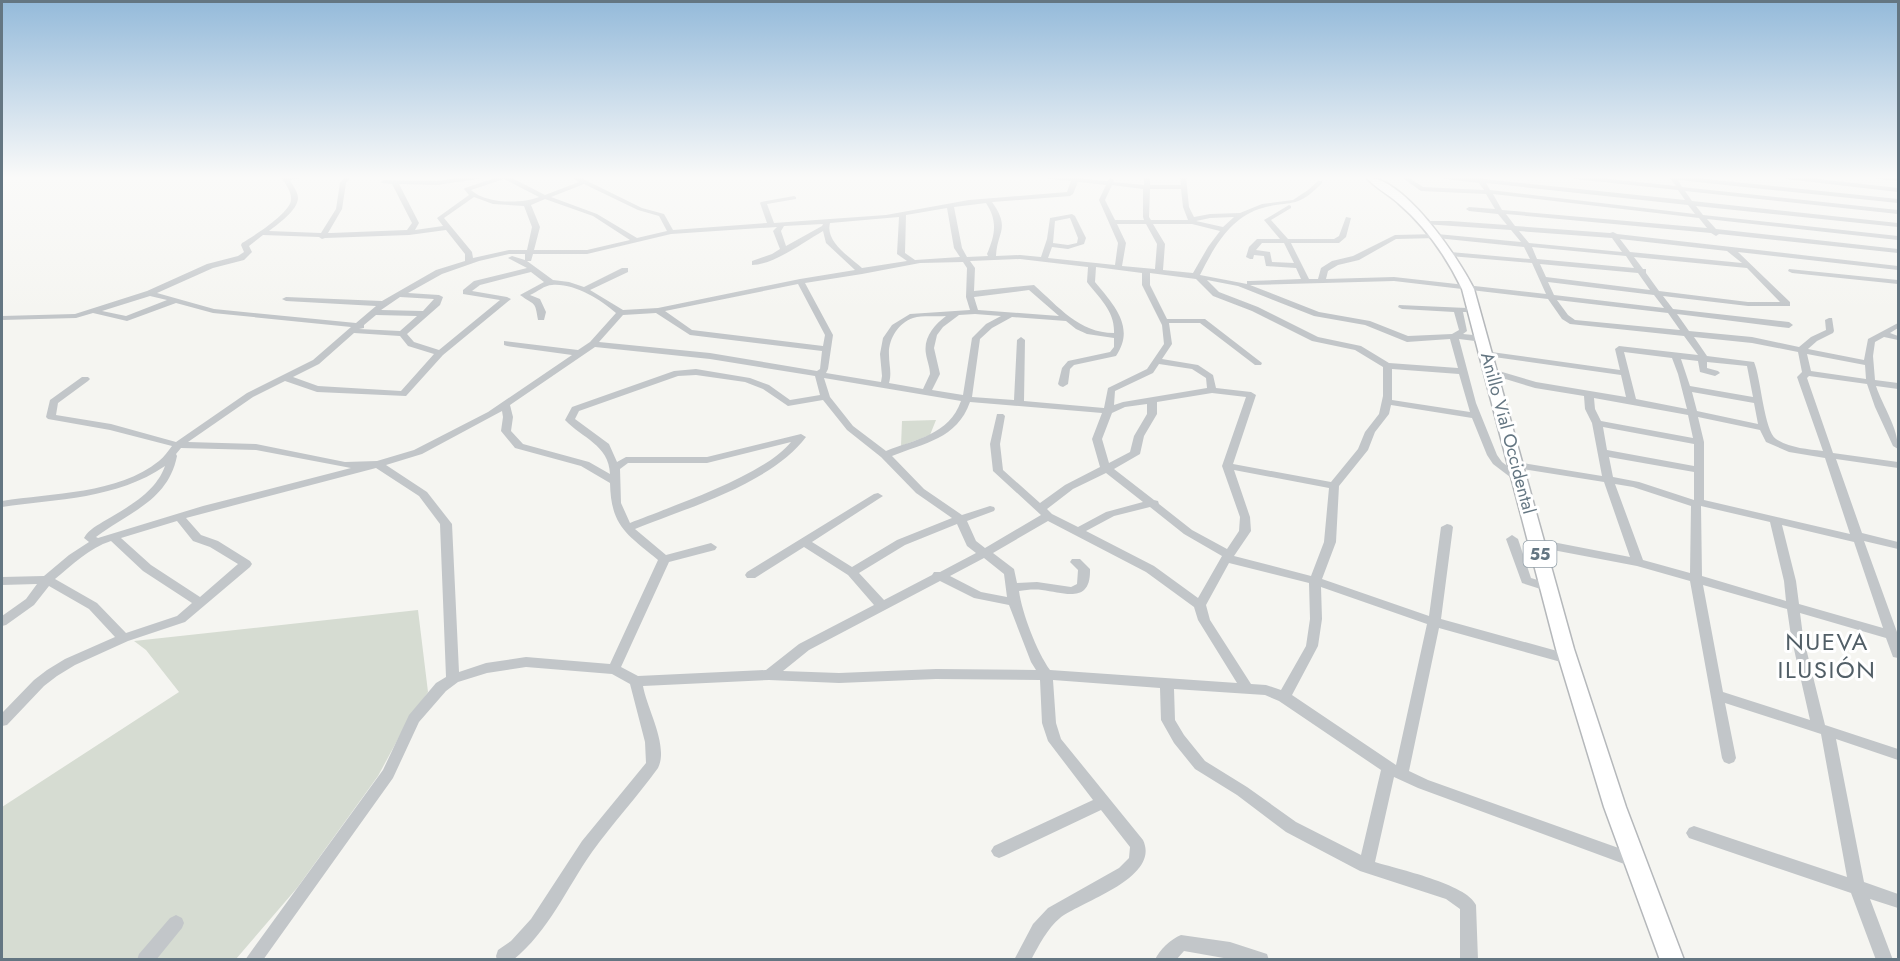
<svg xmlns="http://www.w3.org/2000/svg" width="1900" height="961" viewBox="0 0 1900 961" font-family="Jost,sans-serif">
  <style>
    .green { fill: #d6dcd2 }
    .lines { fill: none; stroke-linecap: round; stroke-linejoin: round }
    .highway-casing { stroke: #b5b8bb; stroke-width: 3 }
    .minor { fill: #c2c6c9; fill-rule: evenodd }
    .highway { fill: #fff; fill-rule: evenodd }
    .labels { text-anchor: middle; dominant-baseline: central; stroke-width: 6; stroke-linejoin: round; paint-order: stroke }
    .shield { fill: #fff; stroke: #929fa8; stroke-width: 1.5 }
    .shield-label { font-size: 16px; font-weight: bold; fill: #647682 }
    .street-label { font-size: 18px; fill: #647682; stroke: #fff }
    .near-neighbourhood-label { font-size: 24px; letter-spacing: 1.5px; fill: #525f67; stroke: #fff }
  </style>
  <rect width="100%" height="100%" fill="#f5f5f1"/>
  <path class="green" d="M936,420L930,435L901,446L902,421Z
    M418,610L428,692L405,726L378,776L297,888L236,959L2,960V807L179,692L146,650L134,641Z"/>
  <g class="lines">
    <g class="highway-casing">
      <path id="highway" d="M1366,177C1404,177 1458,257 1474,289L1574,649L1626,807L1684,960H1660L1604,807L1556,649L1462,289C1446,256 1426,227 1398,203C1388,194 1374,187 1366,177Z"/>
    </g>
    <path class="minor" d="M283,177H306L290,180C293,186 298,192 298,198C298,210 277,225 269,231L321,233L336,209L340,183L345,177H351L346,183L342,209L328,233H331L407,230L412,223L392,184L382,183L381,182L384,180L437,181L466,177H481L478,179L437,185L399,184L419,223L415,230L443,226L437,218L469,195L464,189L465,188L498,177H510L545,195L579,182L571,177H579L642,208L664,214L673,230L767,223L760,203L761,202L794,196L796,197V199L767,204L774,223L886,215L969,200L1067,192L1071,181L1049,179L1046,177H1066L1107,181L1111,178L1114,180L1113,182L1144,185V177H1150V185H1181L1180,177H1186L1189,207L1194,217L1210,214L1240,213L1262,204L1293,200L1308,190L1318,181H1322V183C1295,211 1290,199 1259,209C1229,219 1213,249 1200,275L1247,284V281H1250L1301,279L1296,268L1266,266L1264,256L1254,255L1253,259H1250L1246,257L1249,247L1257,239H1280L1264,220L1289,205L1291,206V208L1271,220L1288,239H1334L1339,236L1346,217L1351,218L1346,237L1339,243H1291L1309,279H1318L1321,268L1332,261L1353,256L1395,235L1437,234L1521,242L1511,230L1424,224V222L1426,221H1450L1507,225L1498,214L1469,211L1466,209L1469,207L1495,209L1486,194L1421,191L1401,177H1408L1423,187L1484,190L1479,183L1445,179L1442,177L1477,178L1476,177H1482L1484,179L1685,200L1678,190L1574,179L1571,177H1590L1676,186L1669,177H1688L1898,199V203L1678,180L1682,187L1898,210V214L1685,191L1692,201L1898,223V227L1696,206L1703,215L1898,236V240L1707,219L1716,229L1898,249V253L1719,234L1716,236L1711,233L1506,214L1515,226L1610,233L1613,232L1617,234L1898,266V270L1738,252L1790,302V306H1748L1663,296L1673,309L1789,322L1793,325L1789,328L1677,314L1689,331L1752,337L1799,347L1811,337L1826,330L1825,320L1829,318H1832L1834,331L1833,333L1817,341L1808,349L1864,360L1868,339L1898,323V328L1890,333L1898,336V340L1884,337L1875,342L1873,356L1875,380L1898,383V389L1876,386C1883,407 1898,427 1898,449L1893,446L1875,407L1867,384L1809,376L1807,378L1833,453L1898,462V468L1836,459L1862,533L1898,542V549L1864,541L1897,632L1898,633V658L1893,657L1886,638L1800,613L1803,636L1825,725L1898,749V760L1836,739L1864,882L1898,894V908L1870,899L1893,960H1876L1851,893L1689,838L1686,833L1689,828L1694,826L1847,877L1821,734L1725,703L1736,758L1734,762L1729,764L1724,762L1722,758L1690,581L1637,566L1537,547L1531,543L1537,539L1630,557L1604,482L1516,468L1511,465L1516,462L1602,476L1592,423L1585,409L1584,396L1535,388L1489,374L1487,372L1492,369L1536,382L1626,397L1621,375L1487,356L1483,353L1484,351L1620,370L1615,349L1619,346L1698,355L1684,336L1570,324L1562,319L1548,299L1394,281L1250,285L1319,312L1370,321L1408,336L1452,334L1459,330L1454,312L1402,309L1398,307L1399,305L1467,308V312H1463L1467,331L1463,334L1483,336L1487,339L1483,342L1459,339L1476,403L1497,455L1502,462L1523,478L1518,481L1514,480L1493,464L1487,455L1472,418L1391,405L1389,414L1375,432L1368,450L1339,486L1336,542L1322,579L1429,616L1441,527L1447,524L1451,525L1453,527L1441,619L1568,654L1573,656L1574,659L1573,662L1568,664L1439,628L1409,771L1428,780L1641,856L1643,861L1641,866L1635,868L1418,788L1394,777L1375,862C1397,869 1467,884 1476,905L1478,960H1460V909L1446,899L1360,871L1286,832L1237,795L1195,769L1174,743L1161,720L1160,688L1053,680L1056,723L1061,739L1143,840C1161,878 1082,901 1060,918C1047,929 1039,945 1031,960H1014L1033,924L1048,908L1119,868L1129,858L1130,847L1101,810L1004,856L999,858L994,856L991,851L994,846L1093,800L1048,741L1042,723L1040,680L936,679L839,683L769,680L643,686C647,709 669,746 658,768C637,797 613,823 592,852C566,889 549,931 513,960H497L496,956L498,950L511,941L531,919L582,841L646,763L645,742L630,684L612,674L526,667L487,673L458,682L446,691L419,722L393,778L263,960H245L383,770L409,715L436,683L446,677L440,524L419,496L376,468L186,518L201,535L218,541L250,561L252,564L250,567L185,622L128,641L75,665L57,676L44,686L7,725L2,726V713L34,680L47,670L65,659L115,637L89,609L49,586L34,605L6,625L2,626V616L26,599L37,584L2,585V577L44,576L69,555L89,542L84,538C89,529 98,525 106,520C128,507 156,492 165,466C117,499 57,499 2,507V501C51,493 119,494 159,461C164,457 168,451 172,446L110,430L48,419L46,417L50,400L82,377H88L90,379L88,381L58,403L56,415L111,424L176,442L247,393L313,360L351,327L213,313L176,303L127,321L93,313L76,318L2,320V316L75,314L147,291L207,264L238,256L244,252L241,245L242,243C254,236 290,213 291,200C292,193 286,184 282,179ZM504,179L539,197C521,204 486,204 471,190ZM1078,182L1106,185L1099,200L1118,243L1115,265L1048,258L1052,247L1068,249L1084,244L1086,238L1075,216L1072,214L1050,218L1047,239L1041,257L1020,255L996,256C997,231 1011,229 992,202L1070,196L1073,194ZM1486,183L1688,205L1695,214L1490,190ZM584,184L638,210L659,216L667,231L637,238L597,214L551,197ZM1112,185L1143,189V217L1144,220H1115L1105,200ZM1150,189H1181L1183,207L1188,220H1151L1149,217ZM1493,194L1699,218L1707,228L1502,210ZM474,197L493,204L524,206L532,227L527,250H509L473,258L472,252L444,218ZM545,199L593,216L630,240L587,250H534L540,227L531,205ZM986,203C998,221 995,235 987,254L988,256L967,257L962,248L954,207ZM947,208L954,248L960,257L915,260L905,253L906,215ZM899,217L897,254L907,261L862,268C850,257 825,242 830,223ZM1234,217L1223,227L1196,221L1210,218ZM1070,218L1078,238L1077,243L1068,245L1053,243L1055,221ZM823,224L822,226L786,246L781,231L784,226ZM1117,224H1146L1157,244L1155,269L1122,266L1126,243ZM1153,224H1192L1220,231L1208,247L1193,273L1163,270L1165,244ZM777,227L773,231L780,249L772,254L752,261V265C773,265 804,242 823,231L826,243L855,270L800,279L658,308L623,310L590,290L628,272V268H622L584,287L569,282L553,280L527,261H531L533,254H587L671,234ZM446,230L465,254V261L436,270L382,301L286,297L282,299L286,301L376,306L356,323L214,309L157,293L213,268L244,260L252,252L249,246L263,235L319,237L322,239L325,238L409,235ZM1519,231L1612,238L1622,252L1529,243ZM1437,238L1524,247L1530,259L1450,252L1446,254L1450,256L1532,263L1546,294L1394,277L1326,279L1328,271L1338,265L1359,260L1396,239ZM1620,239L1727,251L1742,263L1630,252ZM1262,243H1284L1294,263L1272,262L1270,252L1256,250ZM1532,247L1626,256L1634,268L1537,259ZM509,254H525V260L512,256L508,258L527,268L474,281L463,290V294L500,300L439,350L414,342L407,334L440,305L443,297L439,295L408,293L442,274L479,261ZM1634,257L1747,268L1780,302H1748L1659,291L1646,273V269H1643ZM1020,259L1088,267L1087,282C1099,298 1115,311 1114,333C1079,333 1059,307 1034,285L974,291L975,268L970,261ZM963,262L967,268L966,297L970,310L910,314L892,325L883,338L880,354L882,376L881,382L826,373L828,369L833,335L805,283L862,274L920,263ZM1540,264L1638,273L1650,290L1546,277ZM1096,267L1142,273V285L1162,325L1164,344L1147,369L1108,388L1104,408L1024,401L1025,340L1021,337L1017,340L1014,400L972,397L980,339L992,328L1012,317L1066,321L1076,329L1087,334L1114,338V347L1110,352L1068,361L1062,368L1058,384L1060,386L1063,387L1068,384L1070,369L1074,365L1116,356C1136,327 1113,304 1095,282ZM531,272L544,282L520,295C535,306 535,300 538,320H544L546,312L540,299L530,295C537,292 545,285 552,285C574,283 600,299 616,313L590,342L578,350L504,341V345L507,346L572,355L488,412L414,450L377,461L345,462L256,444L188,442L253,397L285,381L317,392L406,396L443,355L511,299L507,297L472,291L480,285ZM1150,273L1196,279L1213,296L1252,311L1312,341L1355,350L1383,367V396L1379,414L1365,432L1358,449L1331,482L1233,464L1256,395L1251,392L1216,388L1213,375L1198,365L1162,359L1172,344L1169,323H1200L1255,365H1261L1262,363L1205,319H1167L1150,285ZM1207,280L1238,286L1314,316L1365,325L1407,342L1450,339L1458,368L1389,363L1361,346L1318,337L1258,307L1219,292ZM1548,282L1654,295L1664,308L1554,295ZM798,284L825,335L823,346L692,330L665,311ZM1029,290L1059,316L978,310L974,297ZM150,296L167,300L126,316L102,311ZM400,297L434,299L423,311L381,310ZM1557,300L1668,313L1680,330L1575,320L1568,315ZM656,313L690,335L822,351L820,369L817,371L710,353L599,342L623,315ZM975,314L1001,316L986,324L972,338L963,395L932,390L940,374L934,348L937,335L943,327L959,315ZM376,315L417,316L400,331L359,329L364,328V325ZM946,316C934,325 923,338 926,354C927,361 930,367 930,374L923,389L889,383C892,373 889,365 889,355C888,340 898,323 913,318C923,315 936,317 946,316ZM354,333L400,336L408,346L434,354L401,391L318,386L293,377L319,364ZM1694,337L1752,343L1798,352L1802,372L1797,377L1823,451C1807,449 1790,448 1776,439C1764,431 1761,378 1754,362L1707,356ZM595,347L710,359L815,376L820,395L790,400L769,385L750,378L696,369L674,371L572,407L565,420C582,438 609,445 610,474L589,462L523,444L511,431L513,417L510,405ZM1624,352L1672,358L1678,374L1687,409L1636,399ZM1807,354L1865,365L1866,379L1811,371ZM1681,359L1698,361L1700,372L1715,376L1720,373L1718,371L1707,368V362L1747,366L1753,397L1690,386ZM1159,364L1192,369L1206,378L1207,388L1123,402L1114,405L1115,391L1153,373ZM1392,369L1459,374L1470,412L1392,400ZM696,375L745,382L763,389L788,406L823,400L847,430L881,457L916,493L952,518L897,540L852,567L812,542L883,496L878,493L874,494L747,572L745,575L747,578H755L804,547L848,575L874,605L799,644L766,670L638,676L621,667L669,562L715,550L717,547L711,543L666,555L635,529C687,508 772,483 806,437L801,434L707,457H626L617,462L609,444L575,419L579,411L678,376ZM824,378L961,401C949,435 916,439 886,451L853,426L830,397ZM1692,392L1754,403L1758,424L1697,411ZM1212,393L1246,397L1222,466L1240,517L1239,531L1227,549L1192,530L1159,504L1158,501L1154,500L1114,469L1140,454L1144,436L1157,414V402ZM1594,398L1688,415L1693,438L1601,421L1595,409ZM970,402L1102,413L1092,439L1100,467L1065,485L1040,503L1003,470L1000,444L1005,416L1003,414H997L990,444L993,471L1041,515L985,548L976,541L967,521L994,511L995,509L994,507L990,506L962,515L924,489L892,456C924,443 957,439 970,402ZM1147,404V414L1134,436L1130,452L1109,463L1102,439L1112,413L1125,407ZM502,411L503,417L501,431L515,448L581,466L610,483C611,527 627,534 658,560L610,664L526,657L486,663L459,672L452,524L427,492L386,465L422,454ZM1698,417L1760,430L1766,442L1789,452L1825,458L1850,534L1704,500V442ZM1603,427L1694,444V466L1607,450ZM791,442C764,476 672,506 630,523L621,503L620,469L628,463H707ZM181,448L256,450L351,468L203,506L98,538L96,537C129,512 168,501 177,456L176,454ZM1609,457L1694,472V500L1639,482L1613,477ZM1234,470L1329,488L1324,542L1311,576L1234,556L1251,531L1250,517ZM1106,473L1143,502L1106,512L1078,527L1052,514L1047,509L1073,489ZM1615,484L1633,487L1691,506L1690,573L1643,560ZM1701,506L1770,522L1784,581L1786,601L1702,576ZM1150,507L1184,534L1222,556L1198,598L1154,566L1086,531L1114,516ZM177,521L193,541L210,547L238,564L200,597L151,565L121,538ZM1048,521L1146,572L1194,607L1198,620L1237,683L1050,670C1037,652 1022,613 1019,591C1026,590 1034,589 1042,590C1065,593 1091,604 1090,569L1080,559H1072L1070,562L1078,570L1077,584L1071,587L1037,582L1017,583L1014,569L993,553ZM957,524L967,546L976,553L940,572H934L932,575L884,600L859,573L905,545ZM1782,525L1854,542L1883,628L1799,604L1796,581ZM111,541L143,571L192,603L177,616L126,633L97,603L55,579C72,565 89,548 111,541ZM984,558L1004,574L1007,597L981,592L950,576ZM1229,563L1309,583L1310,619L1306,646L1281,690L1266,685L1251,684L1210,620L1206,605ZM940,581L974,598L1009,605L1031,662L1036,670L936,669L839,673L783,671L809,650ZM1703,585L1787,609L1791,636L1810,720L1723,692ZM1321,587L1427,624L1396,765L1292,695L1318,646L1322,619ZM1174,689L1265,695L1279,701L1381,770L1361,855L1296,822L1247,787L1205,761L1184,735L1175,720Z
      M1783,177H1801L1898,188V192L1786,179Z
      M1875,177H1898V181L1878,179Z
      M1789,269L1898,280V284L1792,273L1788,271Z
      M1512,535L1518,539L1531,578L1554,585L1556,588L1554,591L1550,592L1522,583L1506,539Z
      M176,915L182,918L184,923L182,928L156,960H137L139,954L170,918Z
      M1181,935L1230,942L1267,954L1269,960H1235L1184,951L1176,960H1155C1159,950 1171,939 1181,935Z"/>
    <use href="#highway" class="highway"/>
  </g>
  <linearGradient id="sky" x2="0" y2="1"><stop stop-color="#94bada"/><stop offset="0.57" stop-color="#fafaf9"/><stop offset="1" stop-color="#fafaf9" stop-opacity="0"/></linearGradient>
  <rect width="1900" height="311" fill="url(#sky)"/>
  <g class="labels">
    <rect class="shield" x="1523.5" y="541" width="33" height="26" rx="4.5"/>
    <g class="shield-label">
      <text x="1540" y="554">55</text>
    </g>
    <g class="street-label">
      <text transform="translate(1508 433) rotate(75)">Anillo Vial Occidental</text>
    </g>
    <g class="near-neighbourhood-label">
      <text x="1827" y="641">NUEVA<tspan x="1827" dy="28">ILUSIÓN</tspan></text>
    </g>
  </g>
  <rect width="1900" height="961" fill="none" stroke="#647682" stroke-width="6"/>
</svg>
